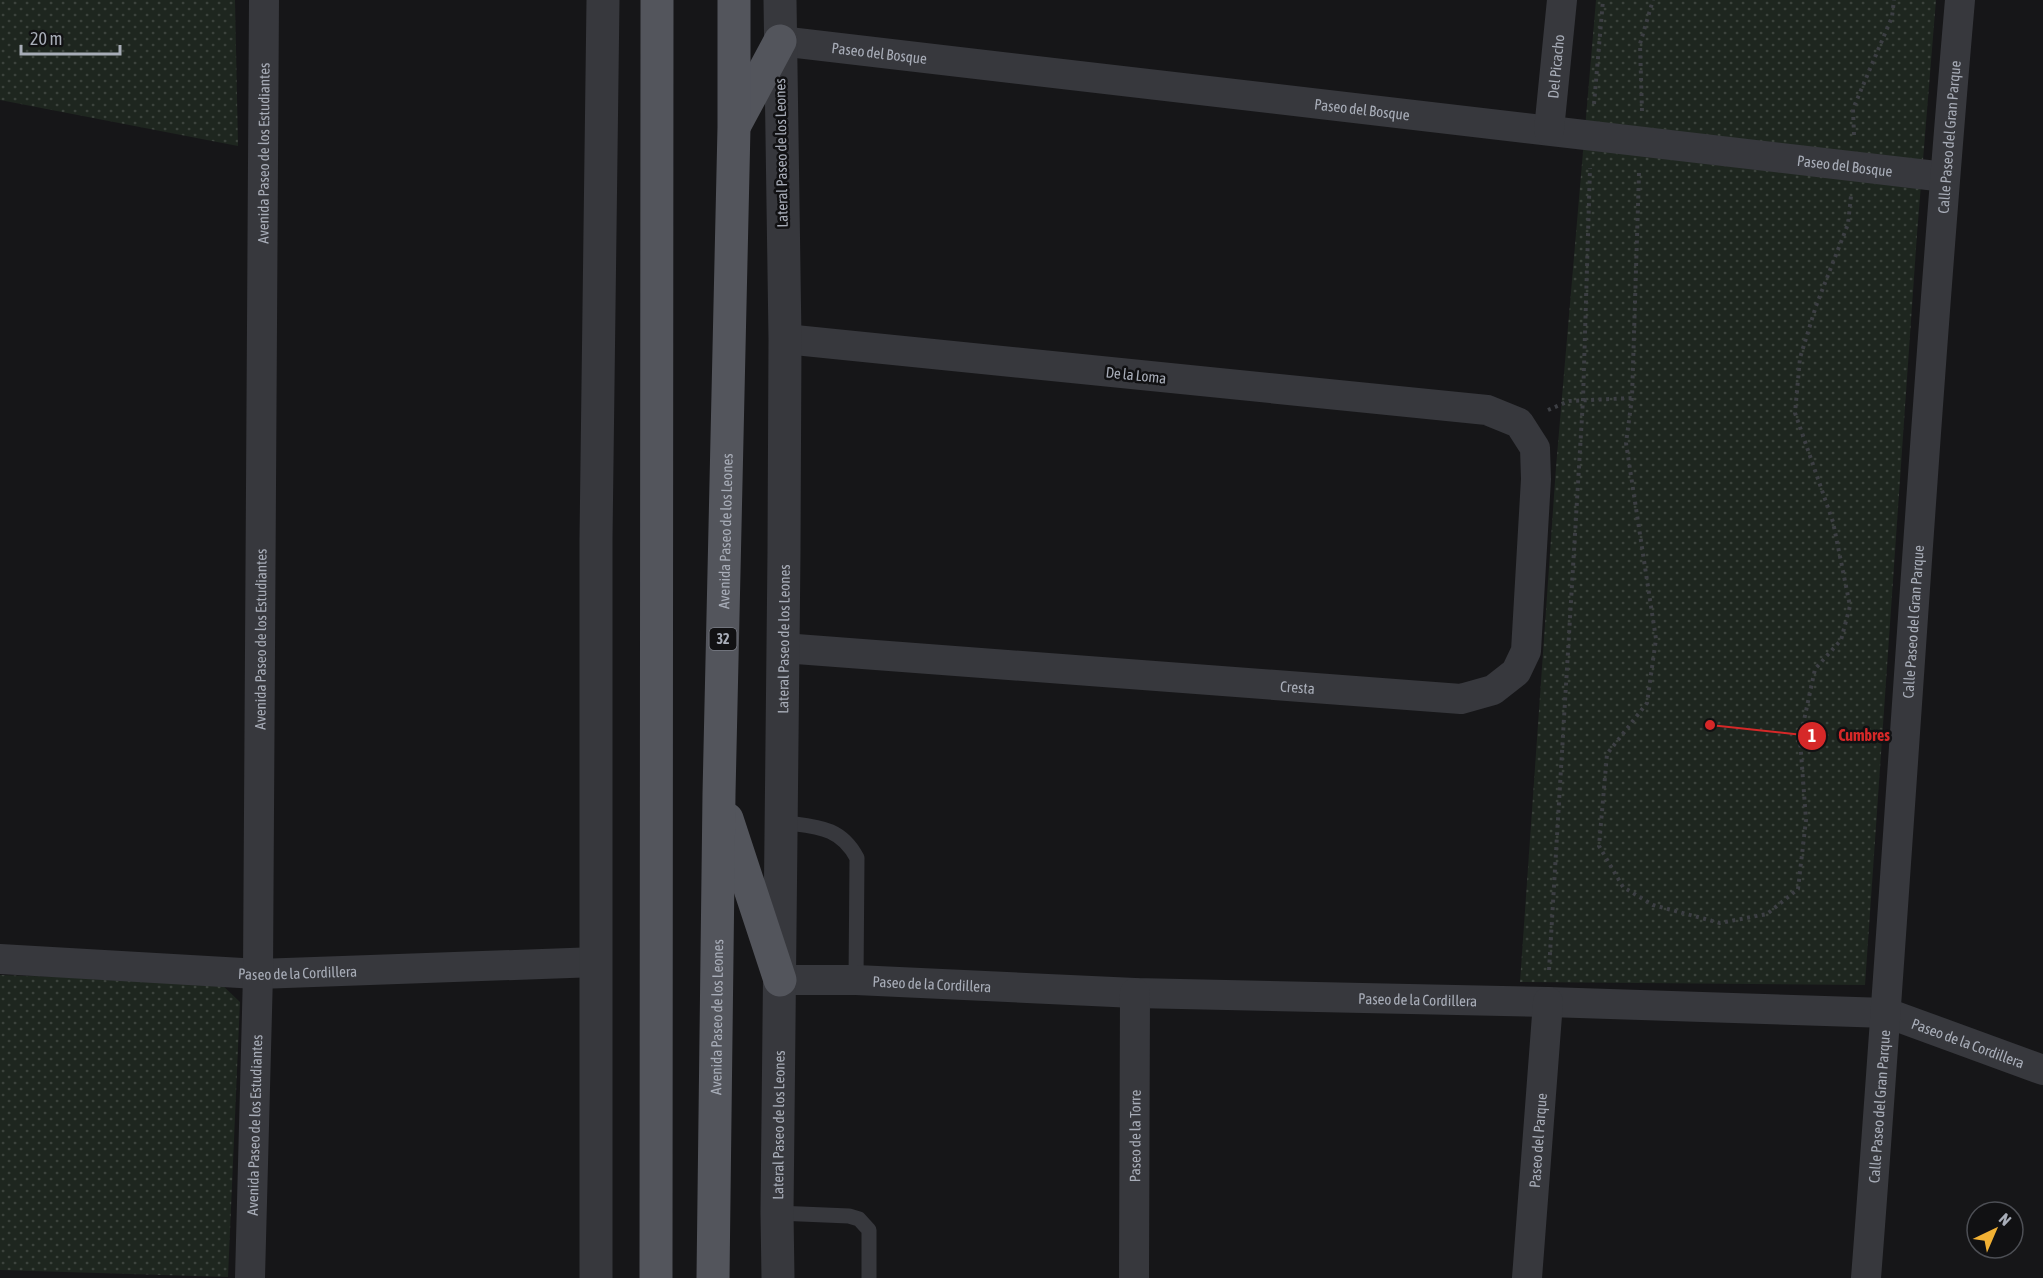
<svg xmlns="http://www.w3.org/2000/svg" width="2043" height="1278" viewBox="0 0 2043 1278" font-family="'Asap Condensed',sans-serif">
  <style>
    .park { fill: url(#park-dots) }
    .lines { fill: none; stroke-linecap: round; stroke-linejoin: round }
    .path { stroke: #3d3f44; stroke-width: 4; stroke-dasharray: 3 4.5; stroke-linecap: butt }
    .service { stroke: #37383d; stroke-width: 15 }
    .minor { stroke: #37383d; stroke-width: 30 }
    .tertiary { stroke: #37383d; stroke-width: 33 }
    .primary { stroke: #53555c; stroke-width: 33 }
    .labels { text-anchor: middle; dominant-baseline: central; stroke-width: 5; stroke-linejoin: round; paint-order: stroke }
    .shield { fill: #111113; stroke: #7b7e86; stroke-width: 1.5 }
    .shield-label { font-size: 14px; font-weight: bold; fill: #a8adb8 }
    .street-label { font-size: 15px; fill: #a8adb8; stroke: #111113 }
    .leader { fill: none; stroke: #d62828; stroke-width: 2 }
    .callout-dot { fill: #d62828; stroke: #111113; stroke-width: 2 }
    .mark-label { font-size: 18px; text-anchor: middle; font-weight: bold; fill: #fff }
    .callout-label { font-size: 16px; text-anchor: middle; font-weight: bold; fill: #d62828; stroke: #111113; stroke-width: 5; stroke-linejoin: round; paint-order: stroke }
  </style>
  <defs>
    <pattern id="park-dots" width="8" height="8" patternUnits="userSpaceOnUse" patternTransform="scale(1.5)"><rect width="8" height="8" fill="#1e261f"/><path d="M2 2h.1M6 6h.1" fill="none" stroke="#3c433d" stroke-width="1.8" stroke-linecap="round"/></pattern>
  </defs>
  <rect width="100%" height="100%" fill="#161618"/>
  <path class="park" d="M0,0H235L238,146L0,100Z
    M1596,0H1936L1917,234L1865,985L1520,982L1556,467Z
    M0,975L219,982L240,1002L228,1277L0,1270Z"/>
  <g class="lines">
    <path class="path" d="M1594,104L1603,0
      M1642,111L1640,44L1653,0
      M1854,135L1853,109L1892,17L1894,0
      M1639,173L1632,398L1626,443L1656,639L1647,703L1607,754L1599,846L1623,887L1653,905L1720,923L1767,914L1798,889L1806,820L1800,739L1815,669L1841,640L1850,606L1833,522L1795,413L1800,358L1816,306L1848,224L1851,196
      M1548,410L1569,401L1632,398
      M1549,970L1583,400L1590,168"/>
    <path class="service" d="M781,822C814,827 840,825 857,858L856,980
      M777,1213L849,1216L859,1219L869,1230V1278"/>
    <g class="minor">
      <path id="s1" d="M780,41L1945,177"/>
      <path id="s2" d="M1549,130L1562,0"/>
      <path id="s3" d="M783,648L1461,699L1493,690L1516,672L1526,651L1536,479L1535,448L1519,423L1487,410L785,339"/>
      <path id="s4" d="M0,959L258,974L597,962"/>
      <path id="s5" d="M780,980H856L1135,993L1548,1002L1887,1013L2043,1070"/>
      <path id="s6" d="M250,1278L258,974L264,0"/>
      <path id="s7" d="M1134,1278L1135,993"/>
      <path id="s8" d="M1527,1278L1548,1002"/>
      <path id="s9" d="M1866,1278C1899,852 1923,425 1960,0"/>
    </g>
    <g class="tertiary">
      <path d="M596,1278V539L603,0"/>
      <path id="s10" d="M778,1278L777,1213L784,552L785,339L780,0"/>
    </g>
    <g class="primary">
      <path d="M736,123L780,41"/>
      <path d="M727,819L780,980"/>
      <path d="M656,1278L657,0"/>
      <path id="s11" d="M713,1278L719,794L734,127V0"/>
    </g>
  </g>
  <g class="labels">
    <rect class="shield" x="709.5" y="628" width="27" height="22" rx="4.5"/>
    <g class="shield-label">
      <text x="723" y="639">32</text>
    </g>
    <g class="street-label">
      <text stroke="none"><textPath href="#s1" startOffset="100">Paseo del Bosque</textPath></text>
      <text stroke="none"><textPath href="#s2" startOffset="64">Del Picacho</textPath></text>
      <text stroke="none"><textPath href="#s1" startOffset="586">Paseo del Bosque</textPath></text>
      <text stroke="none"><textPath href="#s9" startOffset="1144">Calle Paseo del Gran Parque</textPath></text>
      <text stroke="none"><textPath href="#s6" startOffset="1125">Avenida Paseo de los Estudiantes</textPath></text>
      <text transform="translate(781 153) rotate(-91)">Lateral Paseo de los Leones</text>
      <text stroke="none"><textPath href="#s1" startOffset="1072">Paseo del Bosque</textPath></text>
      <text transform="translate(1136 375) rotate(6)">De la Loma</text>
      <text stroke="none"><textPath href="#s11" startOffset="747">Avenida Paseo de los Leones</textPath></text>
      <text stroke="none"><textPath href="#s9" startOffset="658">Calle Paseo del Gran Parque</textPath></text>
      <text stroke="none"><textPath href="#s6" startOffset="639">Avenida Paseo de los Estudiantes</textPath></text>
      <text stroke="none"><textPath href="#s10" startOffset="639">Lateral Paseo de los Leones</textPath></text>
      <text stroke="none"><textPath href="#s3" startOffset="516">Cresta</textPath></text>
      <text stroke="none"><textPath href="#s4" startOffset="298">Paseo de la Cordillera</textPath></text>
      <text stroke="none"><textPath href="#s5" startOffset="152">Paseo de la Cordillera</textPath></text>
      <text stroke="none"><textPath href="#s5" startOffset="638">Paseo de la Cordillera</textPath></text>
      <text stroke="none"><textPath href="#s11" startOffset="261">Avenida Paseo de los Leones</textPath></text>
      <text stroke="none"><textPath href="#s5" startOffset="1194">Paseo de la Cordillera</textPath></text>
      <text stroke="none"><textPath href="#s9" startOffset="172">Calle Paseo del Gran Parque</textPath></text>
      <text stroke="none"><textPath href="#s6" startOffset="153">Avenida Paseo de los Estudiantes</textPath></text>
      <text stroke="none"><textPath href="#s10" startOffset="153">Lateral Paseo de los Leones</textPath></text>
      <text stroke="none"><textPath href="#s7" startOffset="142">Paseo de la Torre</textPath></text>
      <text stroke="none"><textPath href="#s8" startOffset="138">Paseo del Parque</textPath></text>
    </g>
  </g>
  <path class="leader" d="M1710 725L1812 736"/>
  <g class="callout-dot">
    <circle cx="1710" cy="725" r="6"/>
    <circle cx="1812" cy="736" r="15"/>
  </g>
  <g class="mark-label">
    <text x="1812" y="742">1</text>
  </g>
  <g class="callout-label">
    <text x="1864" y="741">Cumbres</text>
  </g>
  <g transform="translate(1995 1230) rotate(44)"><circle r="28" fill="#111113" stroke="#4d4f55" stroke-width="1.5"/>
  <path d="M0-4.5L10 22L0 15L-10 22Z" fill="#f2b134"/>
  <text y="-9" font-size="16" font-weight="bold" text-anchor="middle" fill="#a8adb8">N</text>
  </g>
  <path d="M21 45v9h99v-9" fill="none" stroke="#a8adb8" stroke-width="3"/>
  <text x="30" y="45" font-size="18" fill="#a8adb8" stroke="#111113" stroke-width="4.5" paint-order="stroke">20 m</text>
</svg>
